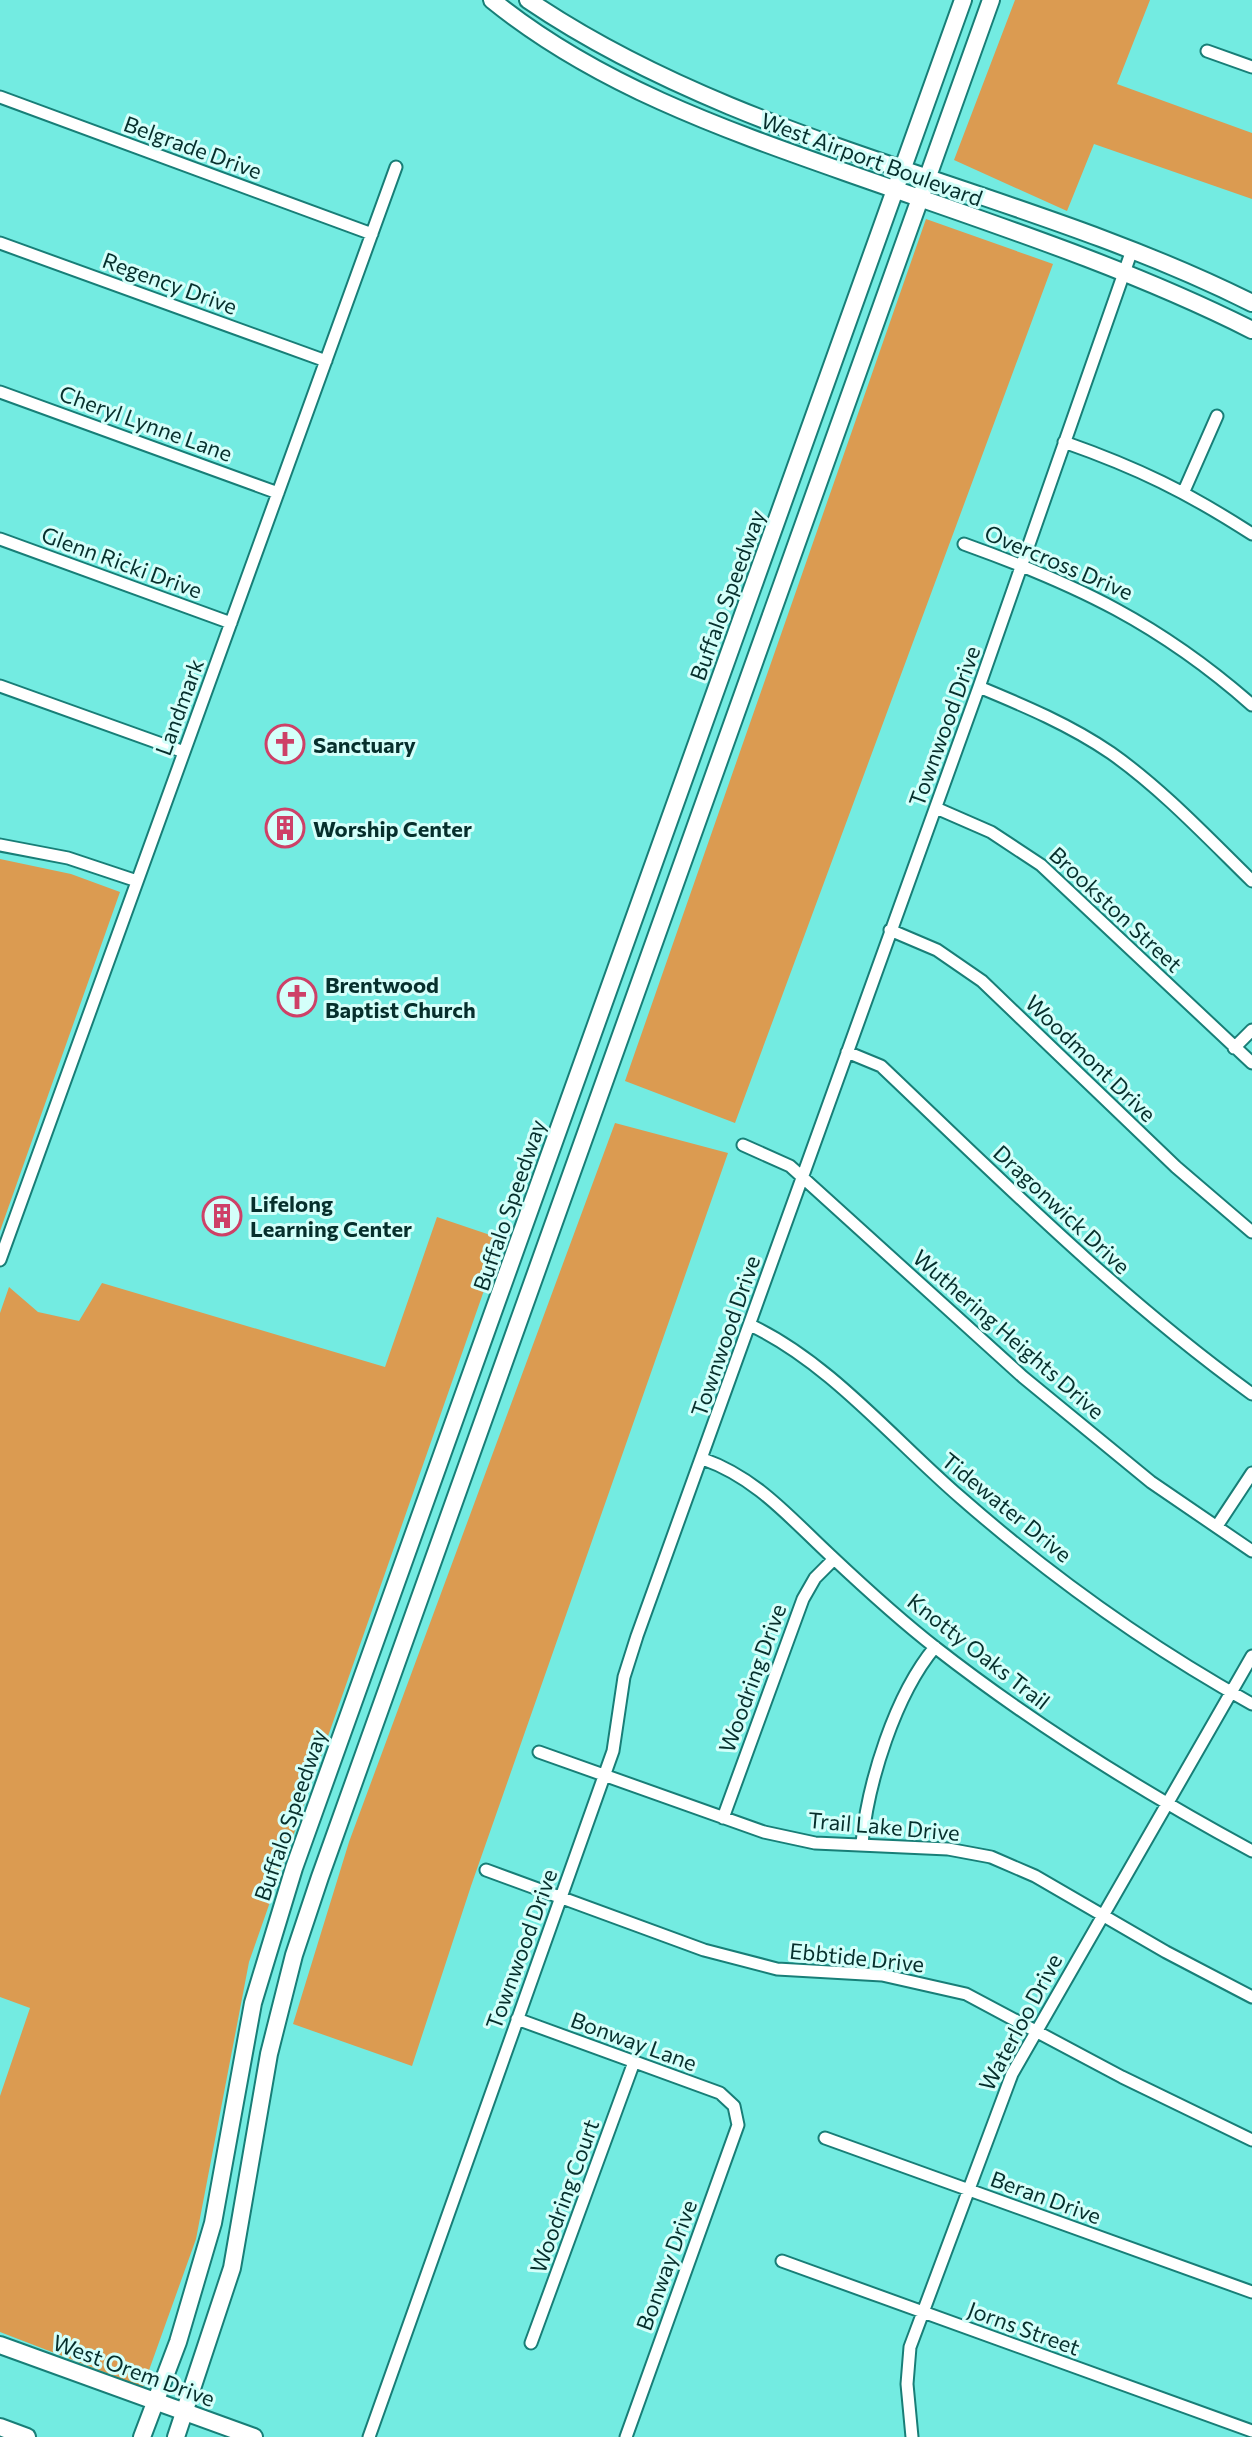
<svg xmlns="http://www.w3.org/2000/svg" width="1252" height="2437" viewBox="0 0 1252 2437" font-family="Commissioner,sans-serif">
  <style>
    .green { fill: #db9b51 }
    .lines { fill: none; stroke-linecap: round; stroke-linejoin: round }
    .street-casing { stroke: #187e77; stroke-width: 15 }
    .secondary-casing { stroke: #187e77; stroke-width: 20 }
    .street { stroke: #fff; stroke-width: 11 }
    .secondary { stroke: #fff; stroke-width: 16 }
    .labels { text-anchor: middle; dominant-baseline: central; stroke-width: 6; stroke-linejoin: round; paint-order: stroke }
    .street-label { font-size: 22px; fill: #062f2c; stroke: #d4fffa }
    .poi-label { font-size: 22px; font-weight: bold; fill: #062f2c; stroke: #d4fffa; text-anchor: start }
  </style>
  <rect width="100%" height="100%" fill="#73ebe1"/>
  <path class="green" d="M1015,0H1150L1117,84L1252,133V199L1094,144L1067,211L954,160Z
    M926,219L1053,264L735,1123L625,1081Z
    M0,859L71,874L120,892L0,1231Z
    M615,1123L728,1153L471,1886L412,2066L293,2024L349,1842Z
    M437,1217L502,1239L249,1962L196,2239L143,2387L0,2332V2096L30,2008L0,1997V1313L9,1287L38,1312L79,1321L102,1283L385,1367Z"/>
  <g class="lines">
    <g class="street-casing">
      <path id="street" d="M1207,51L1252,67
        M0,97L372,234
        M0,243L326,361
        M0,392L278,493
        M1064,442C1138,468 1187,492 1252,534
        M1184,491L1217,416
        M0,539L231,623
        M964,544C1078,585 1160,624 1252,705
        M0,686L184,752
        M979,687C1025,706 1070,725 1111,753C1162,789 1207,837 1252,881
        M936,808L991,832L1041,865L1252,1063
        M0,845L68,858L137,881
        M890,930L937,950L982,981L1176,1167L1252,1232
        M1234,1048L1252,1030
        M847,1052L881,1066C1001,1180 1118,1297 1252,1394
        M743,1145L790,1166L1023,1377L1151,1482L1252,1551
        M0,1260L396,167
        M750,1325C828,1361 894,1440 960,1497C1049,1575 1148,1646 1252,1704
        M703,1459C757,1478 790,1518 831,1556C865,1588 900,1620 936,1648C1036,1726 1141,1791 1252,1851
        M1217,1526L1252,1473
        M539,1752L764,1832L815,1843L948,1849L991,1857L1035,1876L1166,1952L1252,1997
        M723,1818L803,1599L815,1578L834,1559
        M862,1843C868,1782 895,1695 935,1647
        M486,1870L704,1950L777,1969L882,1975L966,1994L1122,2077L1252,2140
        M517,2019L720,2093L734,2106L738,2125L626,2437
        M825,2138L1252,2292
        M782,2261L1252,2431
        M531,2343L634,2062
        M369,2437L613,1751L624,1677L637,1636L979,687L1132,250
        M912,2437L907,2384L910,2347L1012,2074L1252,1656"/>
    </g>
    <g class="secondary-casing">
      <path id="secondary" d="M492,0C596,84 720,128 845,172C981,220 1123,265 1252,330
        M528,0C746,148 1018,186 1252,303
        M0,2345L254,2437
        M0,2427L27,2437
        M142,2437L178,2342L213,2223L253,2003L294,1868L963,0
        M176,2437L232,2268L269,2054L294,1955L320,1877L991,0"/>
    </g>
    <use href="#street" class="street"/>
    <use href="#secondary" class="secondary"/>
  </g>
  <defs>
    <g id="church-ring" transform="scale(2)"><circle r="9.5" fill="#d4fffa" stroke="#ce4067" stroke-width="1.5"/><path d="M-1.2-6h2.4v3.5h3.3v2.4h-3.3V6h-2.4V-.1h-3.3v-2.4h3.3Z" fill="#ce4067"/></g>
    <g id="building-ring" transform="scale(2)"><circle r="9.5" fill="#d4fffa" stroke="#ce4067" stroke-width="1.5"/><path d="M-4-6H4V6H1V3H-1V6H-4ZM-2.5-4.3h1.7v1.8h-1.7ZM.8-4.3h1.7v1.8H.8ZM-2.5-1h1.7V.8h-1.7ZM.8-1h1.7V.8H.8Z" fill="#ce4067"/></g>
  </defs>
  <g fill-rule="evenodd">
    <use href="#church-ring" x="285" y="744"/>
    <use href="#building-ring" x="285" y="828"/>
    <use href="#church-ring" x="297" y="997"/>
    <use href="#building-ring" x="222" y="1216"/>
  </g>
  <g class="labels">
    <g class="street-label">
      <text transform="translate(193 147) rotate(20)">Belgrade Drive</text>
      <text transform="translate(872 159) rotate(20)">West Airport Boulevard</text>
      <text transform="translate(170 283) rotate(20)">Regency Drive</text>
      <text transform="translate(146 423) rotate(20)">Cheryl Lynne Lane</text>
      <text transform="translate(122 562) rotate(20)">Glenn Ricki Drive</text>
      <text transform="translate(1059 562) rotate(23)">Overcross Drive</text>
      <text transform="translate(727 595) rotate(-70)">Buffalo Speedway</text>
      <text transform="translate(179 707) rotate(-70)">Landmark</text>
      <text transform="translate(944 726) rotate(-70)">Townwood Drive</text>
      <text transform="translate(1116 909) rotate(43)">Brookston Street</text>
      <text transform="translate(1091 1058) rotate(44)">Woodmont Drive</text>
      <text transform="translate(509 1205) rotate(-71)">Buffalo Speedway</text>
      <text transform="translate(1062 1209) rotate(43)">Dragonwick Drive</text>
      <text transform="translate(1009 1334) rotate(41)">Wuthering Heights Drive</text>
      <text transform="translate(725 1336) rotate(-71)">Townwood Drive</text>
      <text transform="translate(1007 1507) rotate(39)">Tidewater Drive</text>
      <text transform="translate(979 1651) rotate(38)">Knotty Oaks Trail</text>
      <text transform="translate(752 1678) rotate(-70)">Woodring Drive</text>
      <text transform="translate(290 1815) rotate(-71)">Buffalo Speedway</text>
      <text transform="translate(884 1826) rotate(5)">Trail Lake Drive</text>
      <text transform="translate(521 1949) rotate(-70)">Townwood Drive</text>
      <text transform="translate(857 1957) rotate(6)">Ebbtide Drive</text>
      <text transform="translate(1020 2022) rotate(-62)">Waterloo Drive</text>
      <text transform="translate(634 2041) rotate(20)">Bonway Lane</text>
      <text transform="translate(564 2196) rotate(-70)">Woodring Court</text>
      <text transform="translate(1046 2197) rotate(20)">Beran Drive</text>
      <text transform="translate(666 2265) rotate(-70)">Bonway Drive</text>
      <text transform="translate(1024 2328) rotate(20)">Jorns Street</text>
      <text transform="translate(134 2370) rotate(20)">West Orem Drive</text>
    </g>
    <g class="poi-label">
      <text x="313" y="744">Sanctuary</text>
      <text x="313" y="828">Worship Center</text>
      <text x="325" y="984">Brentwood<tspan x="325" dy="25">Baptist Church</tspan></text>
      <text x="250" y="1203">Lifelong<tspan x="250" dy="25">Learning Center</tspan></text>
    </g>
  </g>
</svg>
